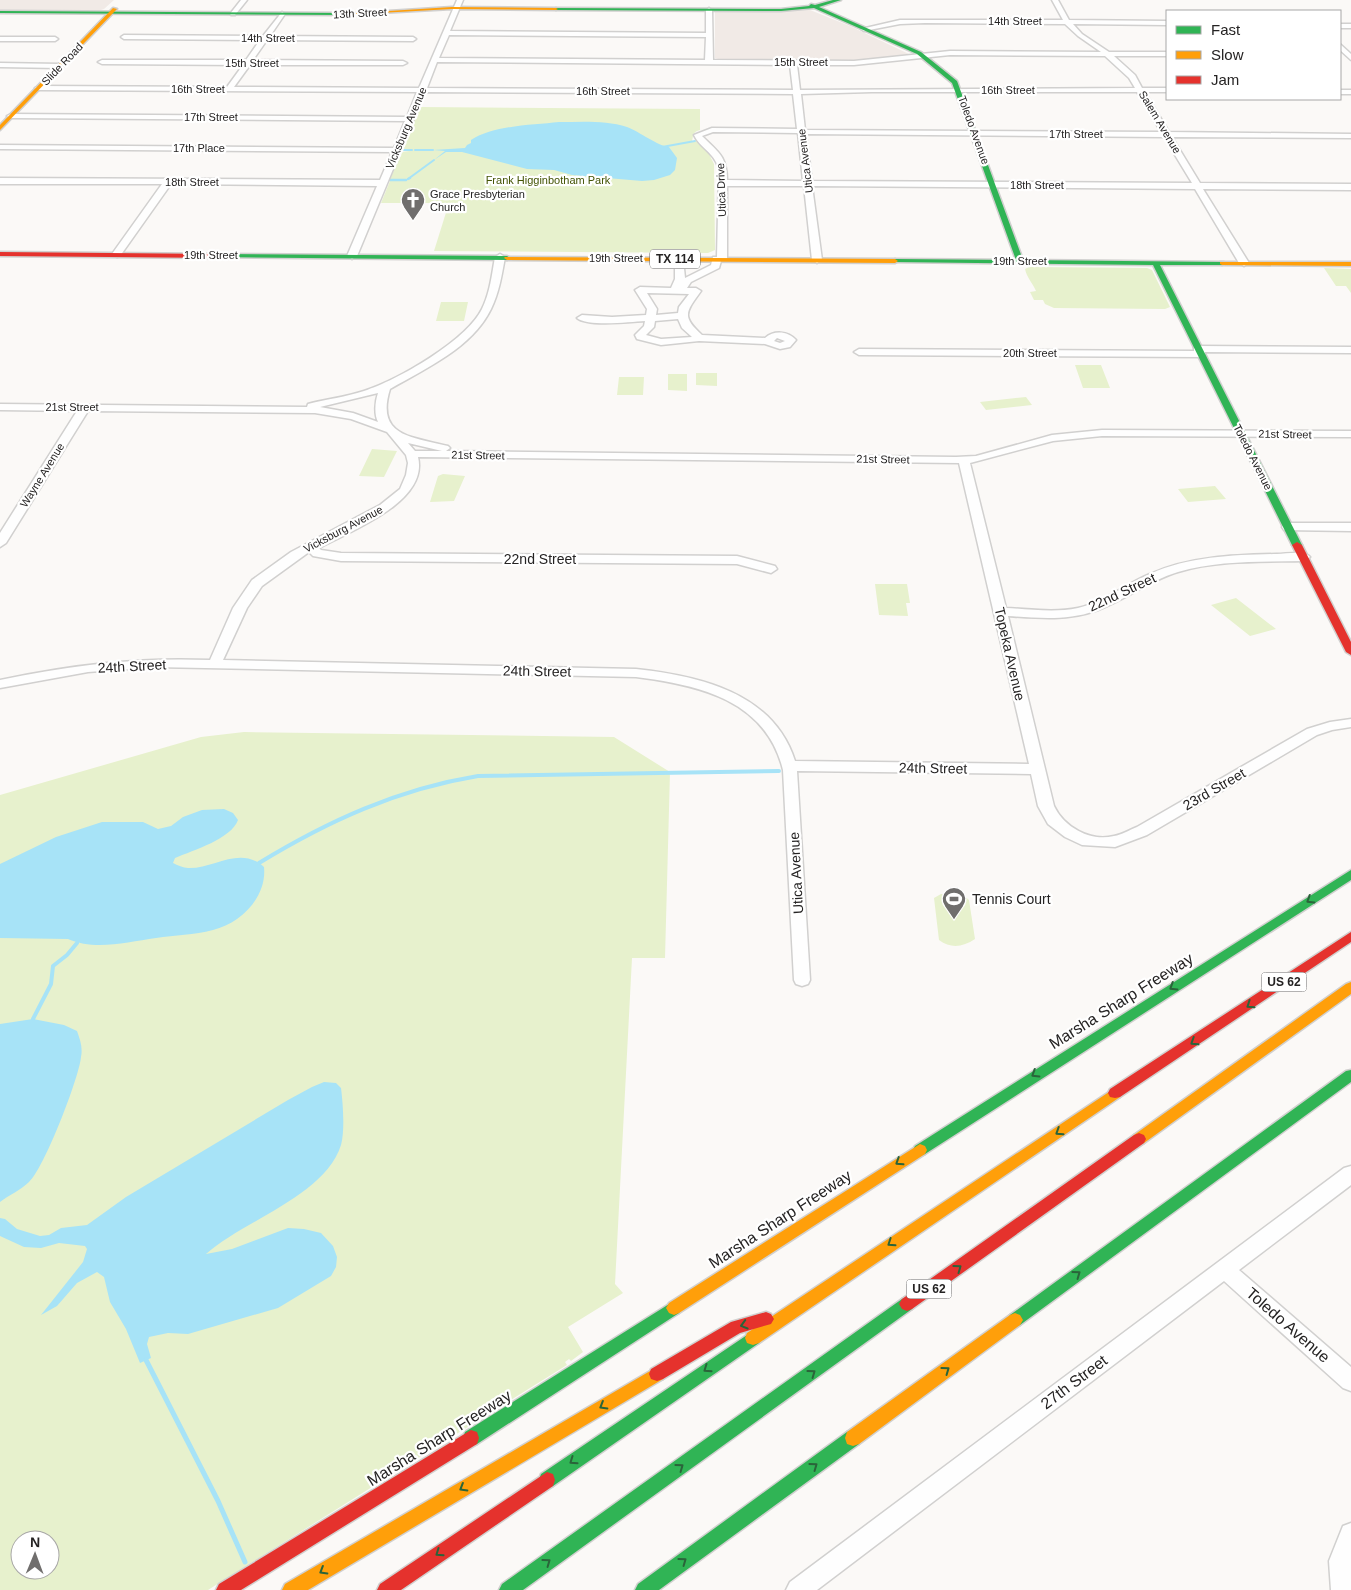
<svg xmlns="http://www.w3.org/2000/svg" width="1351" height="1590" viewBox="0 0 1351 1590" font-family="Arial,sans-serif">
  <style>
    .built { fill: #f1eae6 }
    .green { fill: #e7f1cd; fill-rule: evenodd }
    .water { fill: #a7e3f7 }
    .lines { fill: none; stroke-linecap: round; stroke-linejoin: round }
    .stream-far3 { stroke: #a7e3f7; stroke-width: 2 }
    .stream-far2 { stroke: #a7e3f7; stroke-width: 2.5 }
    .stream-far1 { stroke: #a7e3f7; stroke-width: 4 }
    .stream { stroke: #a7e3f7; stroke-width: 5 }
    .street-casing { stroke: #d1d0cf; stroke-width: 3 }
    .fast-casing { stroke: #d1d0cf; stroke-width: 3 }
    .slow-casing { stroke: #d1d0cf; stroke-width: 3 }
    .jam-casing { stroke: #d1d0cf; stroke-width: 3 }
    .street { fill: #fefefe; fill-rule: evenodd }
    .fast { fill: #30b455; fill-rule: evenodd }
    .slow { fill: #ff9f0a; fill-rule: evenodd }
    .jam { fill: #e5322d; fill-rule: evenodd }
    .oneway { stroke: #2a643a }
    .labels { text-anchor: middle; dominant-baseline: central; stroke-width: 4.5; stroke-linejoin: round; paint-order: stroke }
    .far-street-label { font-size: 11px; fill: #252323; stroke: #fff }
    .far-park-label { font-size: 11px; fill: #445405; stroke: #fff }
    .far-poi-label { font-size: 11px; fill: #252323; stroke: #fff; text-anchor: start }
    .shield { fill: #fff; stroke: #666565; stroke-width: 1 }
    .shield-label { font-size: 12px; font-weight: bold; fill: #252323 }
    .street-label { font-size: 14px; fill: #252323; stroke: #fff }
    .poi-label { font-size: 14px; fill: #252323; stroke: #fff; text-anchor: start }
    .near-street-label { font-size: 16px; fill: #252323; stroke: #fff }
  </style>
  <rect width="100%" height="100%" fill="#fbf9f7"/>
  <path class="built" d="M0,0H114L104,9L98,11H0Z
    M810,10L850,26L911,55L854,61L718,59L715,58V12Z"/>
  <path class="green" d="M420,107L700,109V130C691,133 694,135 692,141H696L707,150L714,164L715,250L708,253L434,251L449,203H381L390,181L396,180L390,179L402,152L409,151L403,148Z
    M1029,267L1147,268L1152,270L1170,307L1165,309L1054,308L1045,304L1043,300H1034L1030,292L1036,291C1032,282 1027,278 1025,269Z
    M1324,268L1351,269V293L1346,286H1336Z
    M441,302H468L464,321H436Z
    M1075,365H1101L1110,388H1083Z
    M696,373H717V386L696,385Z
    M668,374H687V391L668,390Z
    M619,377H644L643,395H617Z
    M1026,397L1032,405L986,410L980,402Z
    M372,449L397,451L384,477L359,476Z
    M443,474L465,476L454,501L430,502L438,476Z
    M1215,486L1226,499L1188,502L1178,489Z
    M875,584H907L910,603H906L908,616L879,615Z
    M1236,598L1276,629L1250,636L1211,605Z
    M244,732L614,737L670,772L665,958H632L615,1284L623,1293L568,1327L583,1352L571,1361L569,1359L565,1362L567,1365L434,1448L432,1445L429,1447L431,1450L208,1590H0V795L201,737ZM20,1540H50V1570H20Z
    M941,894H962L969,900L975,939C963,947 951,949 939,940L934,898Z"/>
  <path class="water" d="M559,122C581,122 606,120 627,127C640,132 658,146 669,147L677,158L675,170L670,175L654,180L642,181L572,175L554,170L527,169L462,152H446L434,160L445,151L433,150L465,148L467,145L471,143V140C494,125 533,125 559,122Z
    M224,809L233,813L238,820C231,839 194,850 175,858L173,863C177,865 184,868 188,868C214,869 240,845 264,867C267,897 241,923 213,930C194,935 175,935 156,938C127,942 95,951 68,939L0,938V864L56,837L102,822H143L158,829L171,826L183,817L202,810Z
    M33,1019L64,1025L77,1031C80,1040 83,1047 81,1057C79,1078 44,1169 29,1182C21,1190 9,1195 0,1202V1024Z
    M324,1082L336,1083L341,1088C343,1104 345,1130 341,1145C325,1196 244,1220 206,1254L232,1249L288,1228L304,1229L321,1233L333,1246L337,1257L336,1267L331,1276L278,1308L188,1334L168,1333L149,1337L147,1344L151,1358L140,1363L126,1329L110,1302L104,1277L97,1272L77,1283L57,1306L41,1315L83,1262L87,1249L85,1246L59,1243L41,1248L24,1247L0,1236V1218L5,1219L17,1229L40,1236L49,1235L61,1228L87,1225L126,1197L288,1100L312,1087Z"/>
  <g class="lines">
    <path class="stream-far3" d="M662,147L695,141
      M402,150H412
      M415,150H433
      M408,179L434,160"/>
    <path class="stream-far2" d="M408,179L410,178
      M390,180H406"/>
    <path class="stream-far1" d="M259,863C328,821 398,789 478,776L779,771
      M33,1019L51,984L53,966L67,955L77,943"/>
    <path class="stream" d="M146,1360L218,1501L245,1562"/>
    <g class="street-casing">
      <path id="street" d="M241,0H247L235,15H231L230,14Z
        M457,0H463L450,31L706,33V10L709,8L712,10L713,60L854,61L950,51L1101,52L1078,36L1065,24L925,23L900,24L864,31L861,29L900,20H1063L1052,0H1058L1069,20L1167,21V25L1073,24L1082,34L1109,52H1167V56H1114L1135,75L1142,88H1167V92H1145L1169,132L1351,134V138L1172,137L1200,183L1351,184V190L1203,189L1249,263L1244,266L1239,263L1195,189L812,186L822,260L817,263L812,260L804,186H727V259L721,261L719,268L691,282L687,288H696L701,291C686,312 681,316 702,335L765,338C774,330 788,331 796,340L790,347L780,349L765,344L699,341L661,345L637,339L635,335L644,326L645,321C630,322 588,327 577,318L582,315L612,317L646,315L647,309L635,290L640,287L671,288L675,279V257H681L683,259L685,278L711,265L713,257H717L719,169C714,152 700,148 694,135L712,128L797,129L793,94L425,92L357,256L352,259L347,256L377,186L171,184L120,256L117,257L112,254L162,184H0V178L380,180L392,152L0,149V145L394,148L405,121L11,118L7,116L11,114L407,117L417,92L39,90L35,88L39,86L227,87L243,65L102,64L98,62L102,60H246L260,40L124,39L121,37L124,35L263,36L282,12L285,14L270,36L413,37L416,39L413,41L267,40L253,60L403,61L407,63L403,65H250L234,87L419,88ZM449,35L706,37L705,60L439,58ZM950,55L1105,56L1129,78L1135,88L800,90L797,65H854ZM437,62L790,65L793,90L427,88ZM872,92H1137L1161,132L805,130L801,94ZM713,132L798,133L803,181L727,180C727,156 718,152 702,136ZM806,134L1164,137L1192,183L812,181ZM647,293L689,294L679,307L678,313L656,315L657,309ZM678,319L682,328L692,337L661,339L646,335L654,327L655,321ZM777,338L785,341L780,343L774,341Z
        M1340,24H1351V28H1340Z
        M0,37H55L58,39L55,41H0Z
        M1340,44L1351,54V60L1340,50Z
        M0,63L60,64L64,66L60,68L0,67Z
        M1340,90H1351V94H1340Z
        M500,254L505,257C502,274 499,293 491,309C472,348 426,368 390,389C375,437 413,437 448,446L450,448L446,451L956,457L976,456L1052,435L1102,430L1351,431V437L1102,436L1053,441L970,463L1006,608C1029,609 1054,613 1078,608C1104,602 1126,584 1150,574C1190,556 1235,555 1277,554C1287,554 1304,550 1310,557L1304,561C1263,562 1218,560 1178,572C1148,581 1124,601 1095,611C1067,621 1037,618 1008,616L1054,806C1064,827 1090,842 1114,836C1122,835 1129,830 1137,827L1307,729L1330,722L1351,719V727L1332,730L1317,735L1147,835L1115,847L1082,845L1065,837L1048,824L1038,806L1031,774L797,771L810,980L808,984L802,986L796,984L794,980L783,770C766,700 699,685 636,677L154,667L88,672L0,688V680C71,665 137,657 210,660L233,608L252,580L291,552L380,505L400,489L406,475L408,463L406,455L387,432L351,419L315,413L88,411L6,543L0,547V533L77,411L0,410V404L307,407L308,404C327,399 346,397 364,391C398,380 466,341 482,309C490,293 492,274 495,257ZM378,393C375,402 374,414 378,422L353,413L320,407ZM408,443L442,451H415ZM418,457L959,463L1029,764L795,761C773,692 699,676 636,669L223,660L247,608L262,586L309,552L313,556L341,561L737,564L771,573L777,569L775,566L737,556L341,553L321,550L319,548C350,531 429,502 418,457Z
        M1198,346L1351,347V353L1205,352V356L1201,357L859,355L854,352L859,349L1194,351V347Z
        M1288,523H1351V531L1284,530L1282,527L1284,524Z
        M1351,1166V1185L1239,1270L1351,1367V1391L1343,1388L1224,1281L817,1590H786L790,1582L1344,1168Z
        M1351,1523V1590H1331L1329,1561L1343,1526Z"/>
    </g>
    <g class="fast-casing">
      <path id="fast" d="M833,0H841L819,7L921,52L957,81L1023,260L1224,262V264L1222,265H1160L1302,545L1300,547L1297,548L1292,545L1153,265L893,262V260L895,259L1016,260L952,83L917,54L814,8L781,11L556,10L554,9L556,8L781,9L809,6L811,4L815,5Z
        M0,11L343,13L345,14L343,15L0,13Z
        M218,254L507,256L510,258L507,260L216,257V255Z
        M1351,870V880L925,1154L920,1156L915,1154L913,1150L915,1146Z
        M1351,1070V1082L1020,1325L1015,1327L1010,1325L1007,1320L1010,1315L1346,1071Z
        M907,1297L912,1299L915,1304L912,1309L523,1590H499L502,1584L902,1299Z
        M674,1301L679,1303L682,1308L679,1313L477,1444L471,1446L465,1444L463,1438L465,1432Z
        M753,1331L759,1333L761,1338L759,1343L553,1486L547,1488L541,1486L539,1480L541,1474Z
        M853,1430L859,1432L861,1438L859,1444L659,1590H635L638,1584L847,1432Z"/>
    </g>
    <g class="slow-casing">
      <path id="slow" d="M452,7L556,8L558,9L556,10L452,9L343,15L341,14Z
        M113,8L117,9L0,130V125Z
        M505,257L895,259L898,261L895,263L507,260L504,258Z
        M1220,262H1351V266L1222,265L1220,264Z
        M1351,982V994L1144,1143L1139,1145L1134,1143L1132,1139L1134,1135L1346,984Z
        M1115,1088L1120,1089L1122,1093L1120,1097L759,1343L753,1345L747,1343L745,1338L747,1333Z
        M920,1144L925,1146L927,1150L925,1154L679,1313L674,1315L669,1313L666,1308L669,1303Z
        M1015,1313L1020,1315L1023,1320L1020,1325L859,1444L853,1446L847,1444L845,1438L847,1432L1010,1315Z
        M657,1367L663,1369L665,1374L663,1379L308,1590H282L285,1584Z"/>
    </g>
    <g class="jam-casing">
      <path id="jam" d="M0,252L218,254L221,256L218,258L0,256Z
        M1297,542L1302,545L1351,642V655L1346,652L1292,545Z
        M1351,932V942L1120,1097L1115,1098L1110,1097L1108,1093L1110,1089Z
        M1139,1133L1144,1135L1146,1139L1144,1143L912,1309L907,1311L902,1309L899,1304L902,1299L1134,1135Z
        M766,1312L771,1314L774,1319L771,1324L740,1333L663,1379L657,1381L651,1379L649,1374L651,1369L731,1322Z
        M471,1430L477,1432L479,1438L477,1444L241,1590H216L219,1584Z
        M547,1472L553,1474L555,1480L553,1486L401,1590H377L380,1584Z"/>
    </g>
    <use href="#street" class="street"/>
    <use href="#fast" class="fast"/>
    <use href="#slow" class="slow"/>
    <use href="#jam" class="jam"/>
  </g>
  <defs><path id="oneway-chevron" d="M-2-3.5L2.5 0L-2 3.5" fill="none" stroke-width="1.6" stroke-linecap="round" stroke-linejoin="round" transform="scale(1.25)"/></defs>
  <g class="oneway">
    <use href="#oneway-chevron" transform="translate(1310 900) rotate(148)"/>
    <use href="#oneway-chevron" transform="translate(1173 987) rotate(148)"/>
    <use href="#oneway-chevron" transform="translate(1250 1005) rotate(146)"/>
    <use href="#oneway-chevron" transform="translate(1194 1042) rotate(147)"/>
    <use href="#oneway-chevron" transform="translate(1035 1074) rotate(148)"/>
    <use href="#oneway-chevron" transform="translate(1059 1132) rotate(147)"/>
    <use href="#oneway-chevron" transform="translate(899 1162) rotate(147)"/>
    <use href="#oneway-chevron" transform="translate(891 1243) rotate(146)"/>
    <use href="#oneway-chevron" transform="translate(958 1268) rotate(-36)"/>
    <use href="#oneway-chevron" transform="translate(1077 1274) rotate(-36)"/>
    <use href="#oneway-chevron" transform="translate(744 1325) rotate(164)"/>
    <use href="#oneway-chevron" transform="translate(707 1369) rotate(145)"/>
    <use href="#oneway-chevron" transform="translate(946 1370) rotate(-36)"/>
    <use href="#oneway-chevron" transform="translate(812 1373) rotate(-36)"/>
    <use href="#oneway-chevron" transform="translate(603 1406) rotate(149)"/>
    <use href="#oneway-chevron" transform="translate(573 1461) rotate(145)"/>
    <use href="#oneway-chevron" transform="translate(814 1466) rotate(-36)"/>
    <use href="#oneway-chevron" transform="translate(680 1467) rotate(-36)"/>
    <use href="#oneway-chevron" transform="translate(463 1488) rotate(149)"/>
    <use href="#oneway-chevron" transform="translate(439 1553) rotate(145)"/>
    <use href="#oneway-chevron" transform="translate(683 1561) rotate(-36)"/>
    <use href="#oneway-chevron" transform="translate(547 1562) rotate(-36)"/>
    <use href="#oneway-chevron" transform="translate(323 1571) rotate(149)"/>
  </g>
  <defs>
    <g id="church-pin" transform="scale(1.25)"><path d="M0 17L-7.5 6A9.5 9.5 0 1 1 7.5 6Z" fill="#706e6d" stroke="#fff"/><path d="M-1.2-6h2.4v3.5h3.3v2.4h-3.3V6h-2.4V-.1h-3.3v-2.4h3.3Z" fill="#fff"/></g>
    <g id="stadium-pin" transform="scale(1.25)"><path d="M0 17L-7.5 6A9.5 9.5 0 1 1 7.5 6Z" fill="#706e6d" stroke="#fff"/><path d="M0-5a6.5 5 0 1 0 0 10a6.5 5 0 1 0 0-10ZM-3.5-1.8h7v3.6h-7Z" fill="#fff"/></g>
  </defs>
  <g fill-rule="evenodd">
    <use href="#church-pin" x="413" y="200"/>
    <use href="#stadium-pin" x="954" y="899"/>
  </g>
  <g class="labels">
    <g class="far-street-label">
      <text transform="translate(360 13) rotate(-3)">13th Street</text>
      <text x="1015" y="21">14th Street</text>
      <text x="268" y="38">14th Street</text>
      <text x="801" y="62">15th Street</text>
      <text x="252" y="63">15th Street</text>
      <text transform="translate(62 64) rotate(-46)">Slide Road</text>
      <text x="198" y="89">16th Street</text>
      <text x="1008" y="90">16th Street</text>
      <text x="603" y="91">16th Street</text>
      <text x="211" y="117">17th Street</text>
      <text transform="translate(1160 122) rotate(59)">Salem Avenue</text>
      <text transform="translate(406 128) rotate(-67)">Vicksburg Avenue</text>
      <text transform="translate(974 130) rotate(70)">Toledo Avenue</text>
      <text x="1076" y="134">17th Street</text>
      <text x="199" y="148">17th Place</text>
      <text transform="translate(805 161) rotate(-97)">Utica Avenue</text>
      <text x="192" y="182">18th Street</text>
      <text x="1037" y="185">18th Street</text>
      <text transform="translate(721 190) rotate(-92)">Utica Drive</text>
      <text x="211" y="255">19th Street</text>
      <text x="616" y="258">19th Street</text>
      <text x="1020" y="261">19th Street</text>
      <text x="1030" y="353">20th Street</text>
      <text x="72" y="407">21st Street</text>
      <text transform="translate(1285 434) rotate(1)">21st Street</text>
      <text transform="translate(478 455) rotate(1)">21st Street</text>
      <text transform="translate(1253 457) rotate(63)">Toledo Avenue</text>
      <text transform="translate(883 459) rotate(1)">21st Street</text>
      <text transform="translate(42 475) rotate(-58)">Wayne Avenue</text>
      <text transform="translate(343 529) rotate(-28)">Vicksburg Avenue</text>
    </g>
    <g class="far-park-label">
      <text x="548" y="180">Frank Higginbotham Park</text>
    </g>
    <g class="far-poi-label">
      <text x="430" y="194">Grace Presbyterian<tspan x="430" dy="13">Church</tspan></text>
    </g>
    <g class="shield">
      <rect x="650" y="249.5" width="50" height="19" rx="4"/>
      <rect x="1261.5" y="972.5" width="45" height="19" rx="4"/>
      <rect x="906.5" y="1279.5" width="45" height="19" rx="4"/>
    </g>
    <g class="shield-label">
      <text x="675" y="259">TX 114</text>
      <text x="1284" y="982">US 62</text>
      <text x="929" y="1289">US 62</text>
    </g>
    <g class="street-label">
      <text x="540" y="559">22nd Street</text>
      <text transform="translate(1122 592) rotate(-25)">22nd Street</text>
      <text transform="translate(1010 654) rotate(77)">Topeka Avenue</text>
      <text transform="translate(132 666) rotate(-3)">24th Street</text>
      <text transform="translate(537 671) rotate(1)">24th Street</text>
      <text transform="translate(933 768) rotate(1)">24th Street</text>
      <text transform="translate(1214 789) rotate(-30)">23rd Street</text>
      <text transform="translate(796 873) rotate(-93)">Utica Avenue</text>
    </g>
    <g class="poi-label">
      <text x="972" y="899">Tennis Court</text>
    </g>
    <g class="near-street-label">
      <text transform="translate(1121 1001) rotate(-32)">Marsha Sharp Freeway</text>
      <text transform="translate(780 1219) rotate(-33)">Marsha Sharp Freeway</text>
      <text transform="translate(1288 1325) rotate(41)">Toledo Avenue</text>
      <text transform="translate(1074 1382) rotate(-37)">27th Street</text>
      <text transform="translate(439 1438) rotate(-32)">Marsha Sharp Freeway</text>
    </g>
  </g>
  <rect x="1166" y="10" width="175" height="90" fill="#ffffff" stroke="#a8a7a7"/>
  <rect x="1176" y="26" width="25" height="8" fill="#30b455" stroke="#a8a7a7"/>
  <text x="1211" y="35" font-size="15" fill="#252323">Fast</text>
  <rect x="1176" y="51" width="25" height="8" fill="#ff9f0a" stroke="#a8a7a7"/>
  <text x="1211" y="60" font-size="15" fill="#252323">Slow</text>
  <rect x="1176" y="76" width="25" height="8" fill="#e5322d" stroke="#a8a7a7"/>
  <text x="1211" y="85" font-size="15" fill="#252323">Jam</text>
  <g transform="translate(35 1555) rotate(1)"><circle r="24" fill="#ffffff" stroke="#a8a7a7"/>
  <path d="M0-4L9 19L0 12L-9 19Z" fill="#706e6d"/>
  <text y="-8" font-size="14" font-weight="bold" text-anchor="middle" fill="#252323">N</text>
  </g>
</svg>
